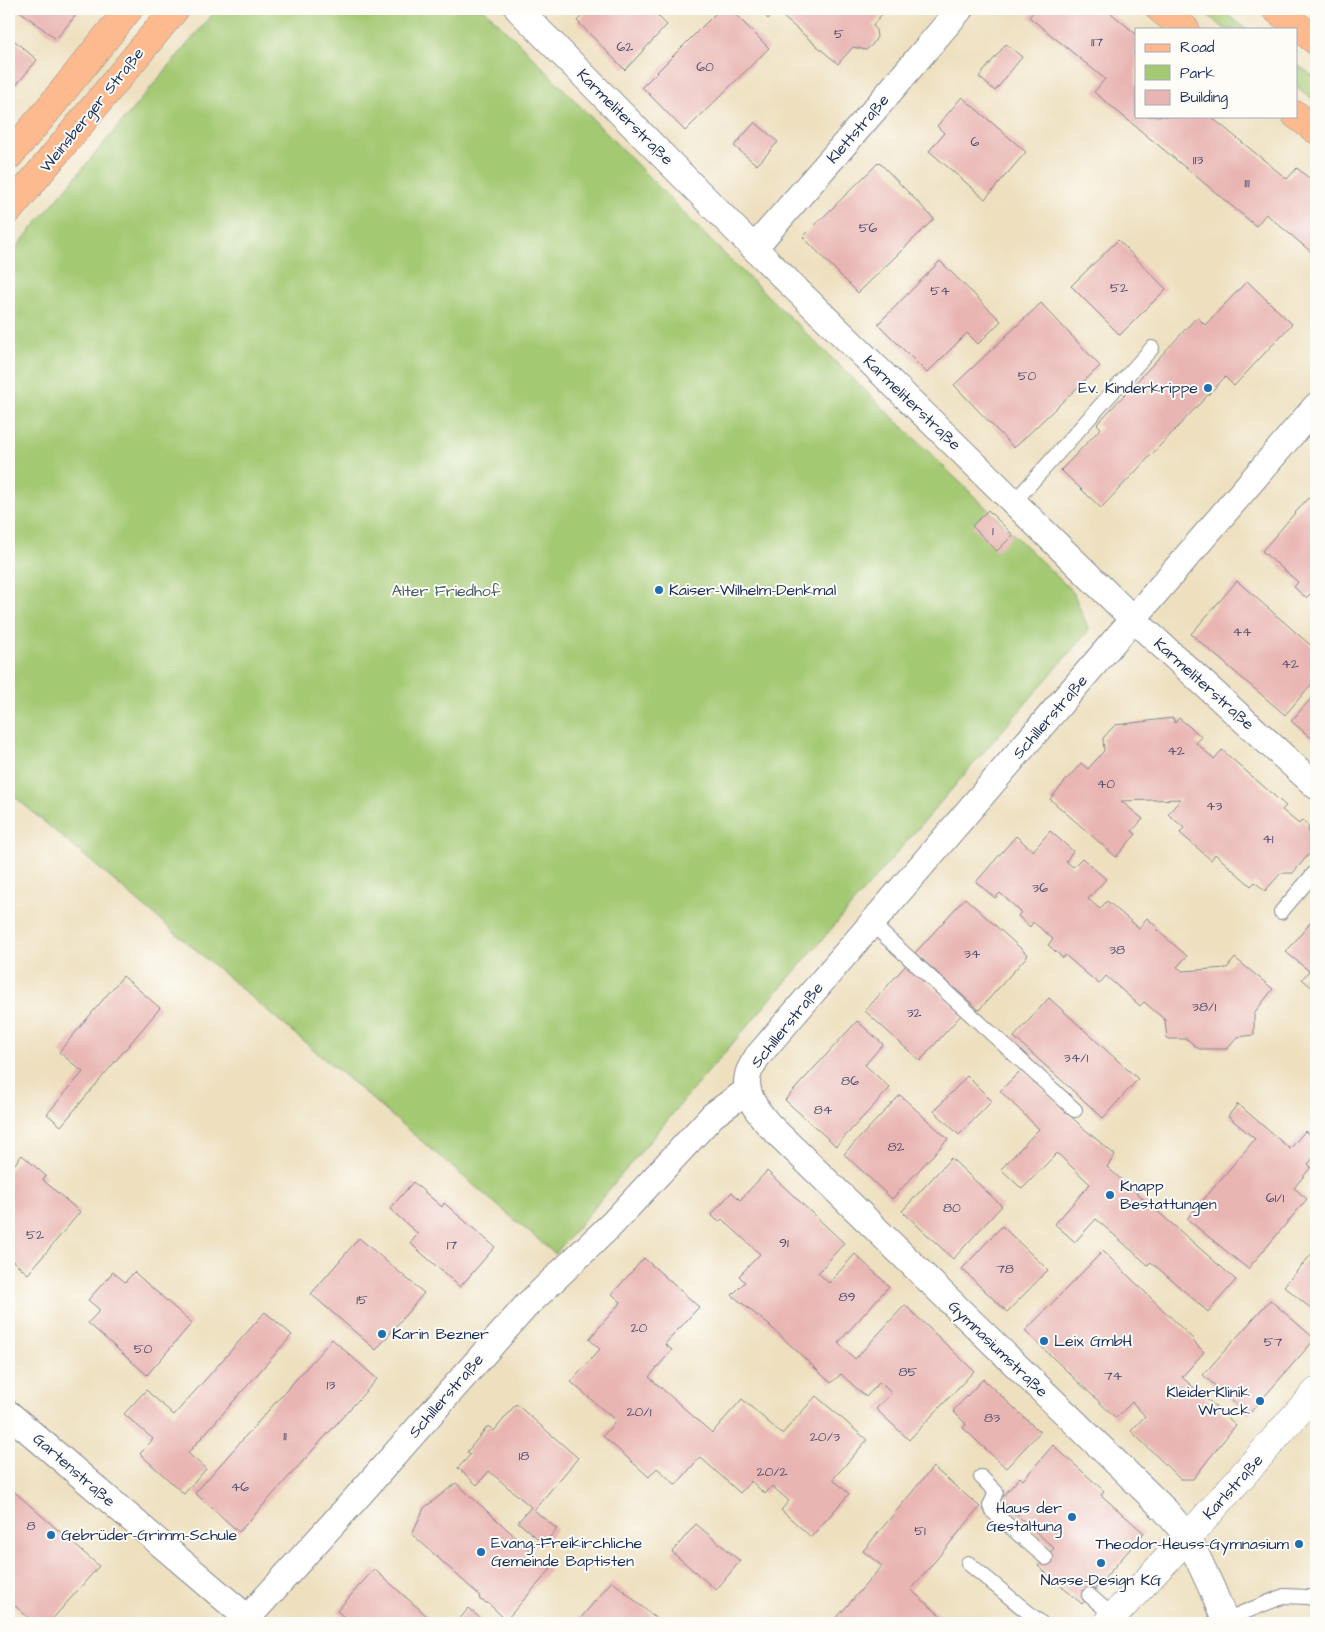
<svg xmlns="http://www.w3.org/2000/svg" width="1325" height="1632" viewBox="0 0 1325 1632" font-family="'Architects Daughter',sans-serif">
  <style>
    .green { fill: #a4c973; stroke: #607c68 }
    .building { fill: #e9b5b2 }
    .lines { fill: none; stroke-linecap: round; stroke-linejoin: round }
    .service-casing { stroke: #84888e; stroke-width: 16 }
    .minor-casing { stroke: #84888e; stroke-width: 28 }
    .tertiary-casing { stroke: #84888e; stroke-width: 29 }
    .primary-casing { stroke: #84888e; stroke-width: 29 }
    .service { stroke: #fff; stroke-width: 14 }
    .minor { stroke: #fff; stroke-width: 26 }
    .tertiary { stroke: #fff; stroke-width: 28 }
    .primary { stroke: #fcba8e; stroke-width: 28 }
    .poi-dot { fill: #1f6fb2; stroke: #fdfcf7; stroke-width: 2 }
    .labels { text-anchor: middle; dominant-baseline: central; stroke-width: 4; stroke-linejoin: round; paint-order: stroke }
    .number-label { font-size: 14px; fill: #4e5073 }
    .street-label { font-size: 16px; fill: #1b2f5e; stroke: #fdfcf7 }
    .poi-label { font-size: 16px; fill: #1b2f5e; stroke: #fdfcf7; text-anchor: start }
    .park-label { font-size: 16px; fill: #445d64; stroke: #fdfcf7 }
  </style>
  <rect width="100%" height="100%" fill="#fdfcf7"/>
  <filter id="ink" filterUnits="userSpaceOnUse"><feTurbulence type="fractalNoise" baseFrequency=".02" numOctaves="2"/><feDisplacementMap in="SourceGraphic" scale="10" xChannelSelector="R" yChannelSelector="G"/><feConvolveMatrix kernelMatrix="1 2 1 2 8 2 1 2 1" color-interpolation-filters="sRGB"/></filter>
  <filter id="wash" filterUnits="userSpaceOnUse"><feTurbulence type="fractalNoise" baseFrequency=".0096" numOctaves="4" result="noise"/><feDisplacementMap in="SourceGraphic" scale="20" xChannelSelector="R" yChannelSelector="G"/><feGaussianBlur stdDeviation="1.12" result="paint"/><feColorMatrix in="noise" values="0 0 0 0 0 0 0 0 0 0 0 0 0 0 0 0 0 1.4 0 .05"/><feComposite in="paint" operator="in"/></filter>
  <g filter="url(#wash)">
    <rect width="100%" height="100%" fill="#eee0bf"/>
    <path class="green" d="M217,9H484L519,43L711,241L1073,592L1089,630L695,1087L555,1254L9,792V256Z
      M1200,9H1219L1247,29H1225Z
      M1296,64L1316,78V102L1296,86Z"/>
    <g id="blocks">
      <path class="building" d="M17,9H81L56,39Z
        M589,9H651L667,25L625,70L577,21Z
        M720,9H730L769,48L685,131L642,87Z
        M759,9H777L768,19Z
        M788,9H886L873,25L876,30L877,37L872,45L866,50L853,47L838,64L782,16Z
        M1036,9H1106L1136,34V50L1133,53L1136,56V116H1210L1287,179L1297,168L1316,184V256L1266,214L1256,226L1094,92L1105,79L1029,17Z
        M9,36L37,60L9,94Z
        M1006,44L1022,57L995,91L979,77Z
        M962,97L1026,152L985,199L929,151L944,133L937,126Z
        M755,122L778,142L757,165L734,146Z
        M879,162L934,219L858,293L803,237Z
        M1118,240L1166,289L1120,335L1071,286Z
        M940,261L1001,321L978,344L967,333L927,373L878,324Z
        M1247,281L1292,324L1234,386L1225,377L1101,508L1061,470L1101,428L1097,424L1197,317L1205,325Z
        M1041,303L1100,366L1014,448L954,385Z
        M1308,498L1316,505V599L1310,594L1306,598L1294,587L1298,582L1262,551Z
        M988,510L1013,535L997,551L972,526Z
        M1237,581L1316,650V679L1285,715L1191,634Z
        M1316,693V742L1291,721Z
        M1173,718L1175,723L1179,718L1202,737L1196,743L1214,759L1222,750L1286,806L1282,810L1299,824L1302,820L1308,825L1310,853L1293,873H1281L1265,891L1255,882L1251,886L1215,854L1211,860L1180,833L1184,828L1168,814L1181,799L1121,801L1143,819L1132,831L1136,834L1116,857L1050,799L1081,763L1088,769L1104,751L1103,738L1115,725Z
        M1050,831L1073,851L1066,861L1073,867L1082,858L1106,879L1088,899L1100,909L1107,901L1139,928L1147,918L1158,928L1157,930L1187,956L1177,967L1183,971L1227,968L1235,958L1273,989L1254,1013V1035L1238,1037L1227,1049H1199L1187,1039H1167L1165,1020L1144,1002L1140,1006L1106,976L1099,984L1065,955L1063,958L1048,945L1053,939L1033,922L1030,927L1018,916L1021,912L1000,893L995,898L976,882L1016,836L1033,851Z
        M965,898L1028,955L979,1010L915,953Z
        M1316,916V991L1302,979L1309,971L1286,952Z
        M907,964L962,1014L920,1061L865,1011Z
        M123,976L160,1008L61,1126L47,1114L83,1072L59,1052Z
        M1049,998L1138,1079L1103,1118L1014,1037Z
        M857,1021L883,1044L865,1065L890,1088L836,1146L785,1100Z
        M1022,1069L1082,1127L1115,1155L1107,1167L1236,1280L1208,1312L1151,1262L1148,1265L1096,1219L1075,1242L1055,1224L1090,1184L1057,1153L1022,1189L1001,1169L1039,1129L1000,1091Z
        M967,1076L992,1101L959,1135L934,1111Z
        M900,1095L948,1139L892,1199L844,1154Z
        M1238,1104L1290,1149L1305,1131L1316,1141V1155L1308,1164L1311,1167L1294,1188L1307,1199L1248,1269L1187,1219L1255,1139L1228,1116Z
        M22,1155L46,1176L43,1180L80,1212L28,1274L9,1258V1171Z
        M951,1158L1002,1206L953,1259L902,1211Z
        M767,1171L844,1243L818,1273L829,1283L855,1254L889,1286L838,1343L855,1359L905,1305L974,1371L909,1440L876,1409L891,1393L880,1382L866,1397L841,1374L831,1383L770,1326L732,1295L745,1282L739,1276L760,1254L722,1219L719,1222L711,1215L732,1192L740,1200Z
        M413,1182L442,1207L444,1203L495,1247L460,1287L410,1243L418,1234L390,1209Z
        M1002,1226L1048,1270L1007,1312L962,1269Z
        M359,1238L424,1293L376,1350L311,1294Z
        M1316,1249V1313L1284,1286Z
        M1103,1251L1193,1339L1192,1340L1204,1352L1182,1377L1236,1425L1193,1479H1180L1131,1431L1145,1416L1132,1402L1116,1418L1025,1331Z
        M644,1258L699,1307L665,1344L672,1350L649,1377L712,1433L742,1399L782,1434L816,1396L867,1440L833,1479L849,1494L811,1537L781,1510L789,1501L772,1486L765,1494L751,1481L740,1493L700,1457L676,1485L657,1468L649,1477L603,1436L616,1421L571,1382L600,1349L589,1339L621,1302L612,1294Z
        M113,1272L125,1282L134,1272L192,1323L147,1375L88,1323L100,1310L88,1300Z
        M1270,1300L1315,1339L1248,1415L1203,1375Z
        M265,1312L292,1335L188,1453L206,1469L184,1494L140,1454L153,1439L124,1414L146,1390L174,1415Z
        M332,1339L377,1379L239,1532L195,1493Z
        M983,1379L1040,1432L1006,1468L963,1428L966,1424L953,1411Z
        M516,1404L578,1458L534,1510L557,1529L544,1544L518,1522L531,1507L489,1471L477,1485L458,1468L470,1455L467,1452L488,1426L494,1431Z
        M1053,1445L1104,1491L1101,1495L1144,1533L1082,1604L1038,1566L1054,1548L1000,1500L1020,1477L1023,1480Z
        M933,1467L980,1507L911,1590L949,1623H832L882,1566L863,1551Z
        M456,1483L551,1569L506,1620L489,1604L480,1600L479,1595L412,1534L424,1508Z
        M9,1487L99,1566L49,1623H35L9,1601Z
        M696,1524L740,1561L716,1590L672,1552Z
        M374,1569L435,1623H351L337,1611Z
        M612,1581L661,1623H581L578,1621Z
        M469,1608L485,1623H456Z"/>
    </g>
  </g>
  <g filter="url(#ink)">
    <use href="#blocks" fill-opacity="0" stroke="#84888e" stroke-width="1"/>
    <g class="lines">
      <g class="service-casing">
        <path id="service" d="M1014,502L1152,348
          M1281,912L1316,871
          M872,924L1075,1110
          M981,1477L996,1492L990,1506L993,1512L1046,1558
          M968,1563L1041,1623
          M1089,1595L1113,1616
          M1225,1620L1284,1596L1308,1597L1316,1600"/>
      </g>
      <g class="minor-casing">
        <path id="minor" d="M518,9L754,248L1133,619L1316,786
          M754,248L875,109L960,9
          M9,1414L253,1623
          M243,1623L358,1496L526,1306L612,1224L713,1115L748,1090
          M1226,1623L1212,1589L1188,1537L1165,1510L769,1125C758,1112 743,1094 748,1075C749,1069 754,1063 757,1057L1316,406"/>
      </g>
      <g class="tertiary-casing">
        <path id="tertiary" d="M1107,1623L1188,1537L1316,1392"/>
      </g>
      <g class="primary-casing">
        <path id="primary" d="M1160,9L1185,29
          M1276,9L1316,41
          M1296,115L1316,130
          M9,156L46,112L129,9
          M9,210L175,9"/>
      </g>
      <use href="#service" class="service"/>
      <use href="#minor" class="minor"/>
      <use href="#tertiary" class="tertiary"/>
      <use href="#primary" class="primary"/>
    </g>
  </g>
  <g class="poi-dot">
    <circle cx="1208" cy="388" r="5"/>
    <circle cx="659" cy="590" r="5"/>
    <circle cx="1110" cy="1195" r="5"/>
    <circle cx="382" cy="1334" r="5"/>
    <circle cx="1044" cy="1341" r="5"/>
    <circle cx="1260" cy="1401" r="5"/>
    <circle cx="1072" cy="1517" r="5"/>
    <circle cx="51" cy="1535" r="5"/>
    <circle cx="1299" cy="1544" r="5"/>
    <circle cx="481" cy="1552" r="5"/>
    <circle cx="1101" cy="1563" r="5"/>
  </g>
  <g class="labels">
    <g class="number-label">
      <text x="839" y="34">5</text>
      <text x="1097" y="42">117</text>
      <text x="625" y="47">62</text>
      <text x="705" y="67">60</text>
      <text x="975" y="142">6</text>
      <text x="1198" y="160">113</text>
      <text x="1247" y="183">111</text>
      <text x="868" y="228">56</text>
      <text x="1119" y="288">52</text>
      <text x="940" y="291">54</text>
      <text x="1027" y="376">50</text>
      <text x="993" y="531">1</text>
      <text x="1242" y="632">44</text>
      <text x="1290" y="664">42</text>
      <text x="1176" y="751">42</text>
      <text x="1106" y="784">40</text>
      <text x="1214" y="806">43</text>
      <text x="1268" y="839">41</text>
      <text x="1040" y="888">36</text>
      <text x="1117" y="950">38</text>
      <text x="972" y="954">34</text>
      <text x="1204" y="1007">38/1</text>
      <text x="914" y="1013">32</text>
      <text x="1076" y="1058">34/1</text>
      <text x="850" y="1081">86</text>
      <text x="823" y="1110">84</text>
      <text x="896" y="1147">82</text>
      <text x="1275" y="1198">61/1</text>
      <text x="952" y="1208">80</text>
      <text x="35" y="1235">52</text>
      <text x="784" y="1243">91</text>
      <text x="452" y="1245">17</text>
      <text x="1005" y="1269">78</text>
      <text x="847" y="1297">89</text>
      <text x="362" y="1300">15</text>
      <text x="639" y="1328">20</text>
      <text x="1273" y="1342">57</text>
      <text x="143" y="1349">50</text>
      <text x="908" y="1372">85</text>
      <text x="1113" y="1376">74</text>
      <text x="331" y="1385">13</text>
      <text x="639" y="1412">20/1</text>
      <text x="992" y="1418">83</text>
      <text x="285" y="1436">11</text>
      <text x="825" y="1437">20/3</text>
      <text x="524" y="1456">18</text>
      <text x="772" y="1472">20/2</text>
      <text x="240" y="1487">46</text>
      <text x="31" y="1526">8</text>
      <text x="920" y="1531">51</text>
    </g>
    <g class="street-label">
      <text transform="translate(92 110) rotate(-51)">Weinsberger Straße</text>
      <text transform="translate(625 117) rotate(45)">Karmeliterstraße</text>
      <text transform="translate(858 129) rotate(-49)">Klettstraße</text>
      <text transform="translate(912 403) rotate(44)">Karmeliterstraße</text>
      <text transform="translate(1204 684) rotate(42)">Karmeliterstraße</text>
      <text transform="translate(1050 717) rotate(-49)">Schillerstraße</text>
      <text transform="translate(787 1025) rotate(-51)">Schillerstraße</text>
      <text transform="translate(998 1349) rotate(44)">Gymnasiumstraße</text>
      <text transform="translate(446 1396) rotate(-49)">Schillerstraße</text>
      <text transform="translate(74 1470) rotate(41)">Gartenstraße</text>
      <text transform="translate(1233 1487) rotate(-48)">Karlstraße</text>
    </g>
    <g class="poi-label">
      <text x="1198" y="388" text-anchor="end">Ev. Kinderkrippe</text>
      <text x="669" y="590">Kaiser-Wilhelm-Denkmal</text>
      <text x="1120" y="1186">Knapp<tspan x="1120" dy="18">Bestattungen</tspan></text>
      <text x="392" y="1334">Karin Bezner</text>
      <text x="1054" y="1341">Leix GmbH</text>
      <text x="1250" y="1392" text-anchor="end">KleiderKlinik<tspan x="1250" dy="18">Wruck</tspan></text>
      <text x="1062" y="1508" text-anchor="end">Haus der<tspan x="1062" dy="18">Gestaltung</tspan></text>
      <text x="61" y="1535">Gebrüder-Grimm-Schule</text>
      <text x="491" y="1543">Evang.-Freikirchliche<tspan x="491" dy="18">Gemeinde Baptisten</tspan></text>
      <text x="1289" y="1544" text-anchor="end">Theodor-Heuss-Gymnasium</text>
      <text x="1101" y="1580" text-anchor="middle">Nasse-Design KG</text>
    </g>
    <g class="park-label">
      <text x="446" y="591">Alter Friedhof</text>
    </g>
  </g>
  <rect width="1325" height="1632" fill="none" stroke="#fdfcf7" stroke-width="30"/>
  <rect x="1135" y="28" width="162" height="90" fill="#fdfcf7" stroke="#a3aaba"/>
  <rect x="1145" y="44" width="25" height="8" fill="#fcba8e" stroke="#a3aaba"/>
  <text x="1180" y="52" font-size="15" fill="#1b2f5e">Road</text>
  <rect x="1145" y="65" width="25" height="15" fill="#a4c973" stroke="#a3aaba"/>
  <text x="1180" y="78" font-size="15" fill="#1b2f5e">Park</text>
  <rect x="1145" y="90" width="25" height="15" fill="#e9b5b2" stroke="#a3aaba"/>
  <text x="1180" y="102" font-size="15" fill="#1b2f5e">Building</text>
</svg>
